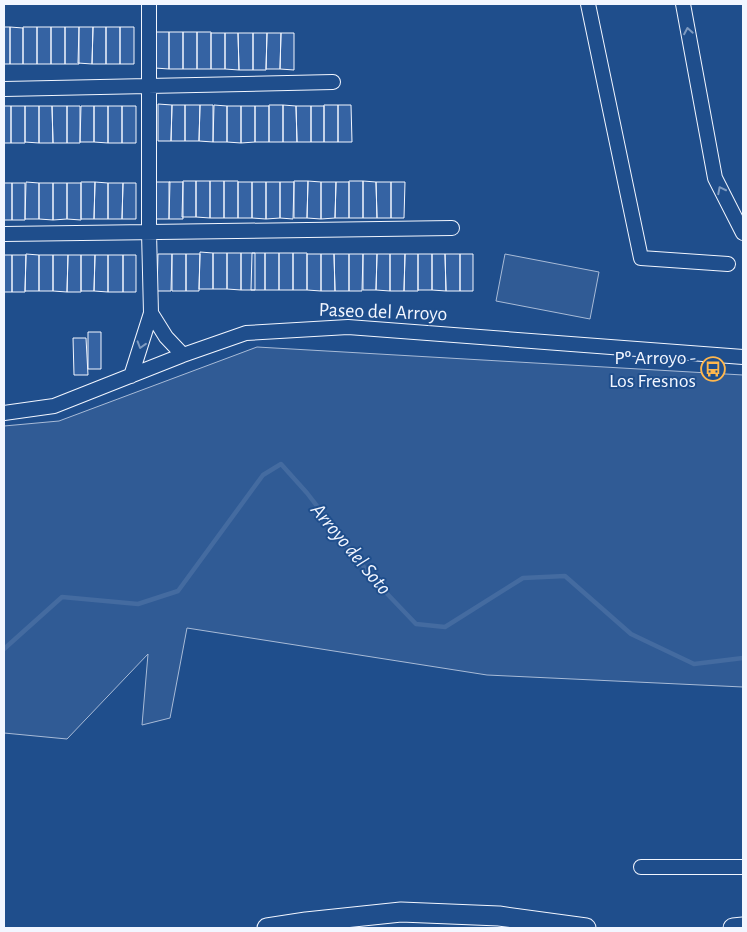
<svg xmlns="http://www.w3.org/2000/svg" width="747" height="932" viewBox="0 0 747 932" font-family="'Alegreya Sans',sans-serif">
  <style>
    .green { fill: #305b95; stroke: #a8bbd7 }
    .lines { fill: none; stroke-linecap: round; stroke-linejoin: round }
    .stream { stroke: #446ba0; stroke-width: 4.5 }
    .building { fill: #3563a3; stroke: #f2f6ff }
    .street-casing { stroke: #f2f6ff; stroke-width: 16 }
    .secondary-casing { stroke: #f2f6ff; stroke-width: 21 }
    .street { stroke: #1f4e8c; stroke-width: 14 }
    .secondary { stroke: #1f4e8c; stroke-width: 19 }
    .oneway { stroke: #7e9ac0 }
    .labels { text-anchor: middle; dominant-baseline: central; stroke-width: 4; stroke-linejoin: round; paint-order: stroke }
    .street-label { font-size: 20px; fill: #f2f6ff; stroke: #1f4e8c }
    .poi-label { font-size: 20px; fill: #f2f6ff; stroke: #1f4e8c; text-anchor: end }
    .water-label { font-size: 21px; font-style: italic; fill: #f2f6ff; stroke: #1f4e8c }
  </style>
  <rect width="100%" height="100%" fill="#1f4e8c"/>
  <path class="green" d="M505,254L599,272L590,319L496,301Z
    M257,347L743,375V687L487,675L187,628L170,718L142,725L148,654L67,739L4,733V426L59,421Z"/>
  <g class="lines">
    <path class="stream" d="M4,649L62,597L138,604L178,591L263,475L281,464L307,493L374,580L416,624L445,627L523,578L565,576L631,634L694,664L743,658"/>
  </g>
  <path class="building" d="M4,27H10V64H4Z
    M10,27L23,28V64H10Z
    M23,27H37V64H23Z
    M37,27H51V64H37Z
    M51,27H65V64H51Z
    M65,27H79V64H65Z
    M79,27H93L92,64L78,63Z
    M93,27H106V64H92Z
    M106,27H120V64H106Z
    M120,27H134V64H120Z
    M155,32H169V69L155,68Z
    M169,32H183V69H169Z
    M183,32H197V69H183Z
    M197,32H211V69H197Z
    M211,33H225V69H211Z
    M225,33H238L239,70L225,69Z
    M238,33H253V70H239Z
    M253,33H267L266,70H253Z
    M267,33H281L280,69H266Z
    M281,33H294V70L280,69Z
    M158,104L172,105L171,141H158Z
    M172,105H185V141H171Z
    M185,105H200L199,141H185Z
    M200,105H213V142L199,141Z
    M214,105L227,106V142H213Z
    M269,105H283V142H269Z
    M283,105L296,106L297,142H283Z
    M324,105H338V142H324Z
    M338,105H351L352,142H338Z
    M4,106H11V143H4Z
    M11,106H25V143H11Z
    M25,106H39V143L25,142Z
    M39,106H52L53,143H39Z
    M52,106H67V143H53Z
    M67,106H80V143H67Z
    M81,106H94V142H80Z
    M94,106H108V143L94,142Z
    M108,106H122V143H108Z
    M122,106H136V143H122Z
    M227,106H241V143L227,142Z
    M241,106H255V142L241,143Z
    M255,106H269V142H255Z
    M296,106H311V142H297Z
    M311,106H324V142H311Z
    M183,181H196V217H182Z
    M196,181H210V218L196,217Z
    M210,181H224V218H210Z
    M224,181H238V218H224Z
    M294,181H308L307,218H294Z
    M308,181L321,182V219L307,218Z
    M349,181H363V218H349Z
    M363,181L376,182L377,218H363Z
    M26,182L39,183V219H25Z
    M81,182H95L94,219H81Z
    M95,182L108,183V219H94Z
    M156,182H170L169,219H155Z
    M169,182H183V219H169Z
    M238,182H252V218H238Z
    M252,182H266V219L252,218Z
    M266,182H280V218L266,219Z
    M280,182H294L293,219L280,218Z
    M321,182H336L335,218L321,219Z
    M336,182H349V218H335Z
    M376,182H391V218H377Z
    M391,182H405L404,218H391Z
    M4,183H12V220H4Z
    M12,183H25V220H12Z
    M39,183H53V220L39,219Z
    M53,183H67V219L53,220Z
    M67,183H81V220L67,219Z
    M108,183H123L122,219H108Z
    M123,183H136V219H122Z
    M200,252L213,253V289H199Z
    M213,253H227V289H213Z
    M227,253H241V290L227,289Z
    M241,253H255V290H241Z
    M252,253H265V290H251Z
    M265,253H279V290H265Z
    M279,253H293V290H279Z
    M293,253H307V290H293Z
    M26,254L39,255V291H25Z
    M158,254H172L171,291H157Z
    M172,254H186V291H172Z
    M186,254H200L199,291H186Z
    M307,254H321V291L307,290Z
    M321,254H334L335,291H321Z
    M334,254H349V291H335Z
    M349,254H363L362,291H349Z
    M363,254H377L376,290H363Z
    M377,254H390V291L376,290Z
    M390,254H405L404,291H390Z
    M405,254H418V291H404Z
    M418,254H432V290H418Z
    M432,254H445L446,291L432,290Z
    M445,254H460V291H446Z
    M460,254H473V291H460Z
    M4,255H12V292H4Z
    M12,255H26L25,292H12Z
    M39,255H53V291H39Z
    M53,255H68L67,292L53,291Z
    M68,255H81V292H67Z
    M81,255H95L94,291H81Z
    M95,255H108V292L94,291Z
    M108,255H123V292H108Z
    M123,255H136V292H123Z
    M88,332H101V369H88Z
    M73,338H86L88,375H74Z"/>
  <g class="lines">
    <g class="street-casing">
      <path id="street" d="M588,4L641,258L728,264
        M683,4L715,178L743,233
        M4,89L333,82
        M4,234L452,228
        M151,313L166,337L183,355
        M131,376L151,313L149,232V4
        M4,413L54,406L183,355L246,333L348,327L743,357
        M641,867H743"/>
    </g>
    <g class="secondary-casing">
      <path id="secondary" d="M267,928L306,922L401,912L499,916L586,928
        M733,928L743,927"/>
    </g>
    <use href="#street" class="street"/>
    <use href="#secondary" class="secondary"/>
  </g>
  <defs><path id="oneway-chevron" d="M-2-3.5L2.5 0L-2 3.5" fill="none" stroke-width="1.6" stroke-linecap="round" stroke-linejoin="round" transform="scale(1.25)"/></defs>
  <g class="oneway">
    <use href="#oneway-chevron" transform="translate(688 31) rotate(-100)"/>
    <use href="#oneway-chevron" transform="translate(721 190) rotate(-117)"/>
    <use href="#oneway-chevron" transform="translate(141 345) rotate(107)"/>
  </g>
  <defs>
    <g id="bus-ring" transform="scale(1.25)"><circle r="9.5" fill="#1f4e8c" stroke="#ffb74d" stroke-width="1.5"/><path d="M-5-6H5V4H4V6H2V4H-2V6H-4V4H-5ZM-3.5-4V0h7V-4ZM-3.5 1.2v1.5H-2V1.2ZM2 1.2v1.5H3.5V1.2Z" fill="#ffb74d"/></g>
  </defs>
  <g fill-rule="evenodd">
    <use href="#bus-ring" x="713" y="369"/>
  </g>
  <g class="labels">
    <g class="street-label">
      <text transform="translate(383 312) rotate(2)">Paseo del Arroyo</text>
    </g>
    <g class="poi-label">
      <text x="696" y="358">Pº Arroyo -<tspan x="696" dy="23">Los Fresnos</tspan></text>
    </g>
    <g class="water-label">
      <text transform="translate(351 549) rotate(50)">Arroyo del Soto</text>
    </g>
  </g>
  <rect width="747" height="932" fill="none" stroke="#f2f6ff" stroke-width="10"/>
</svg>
